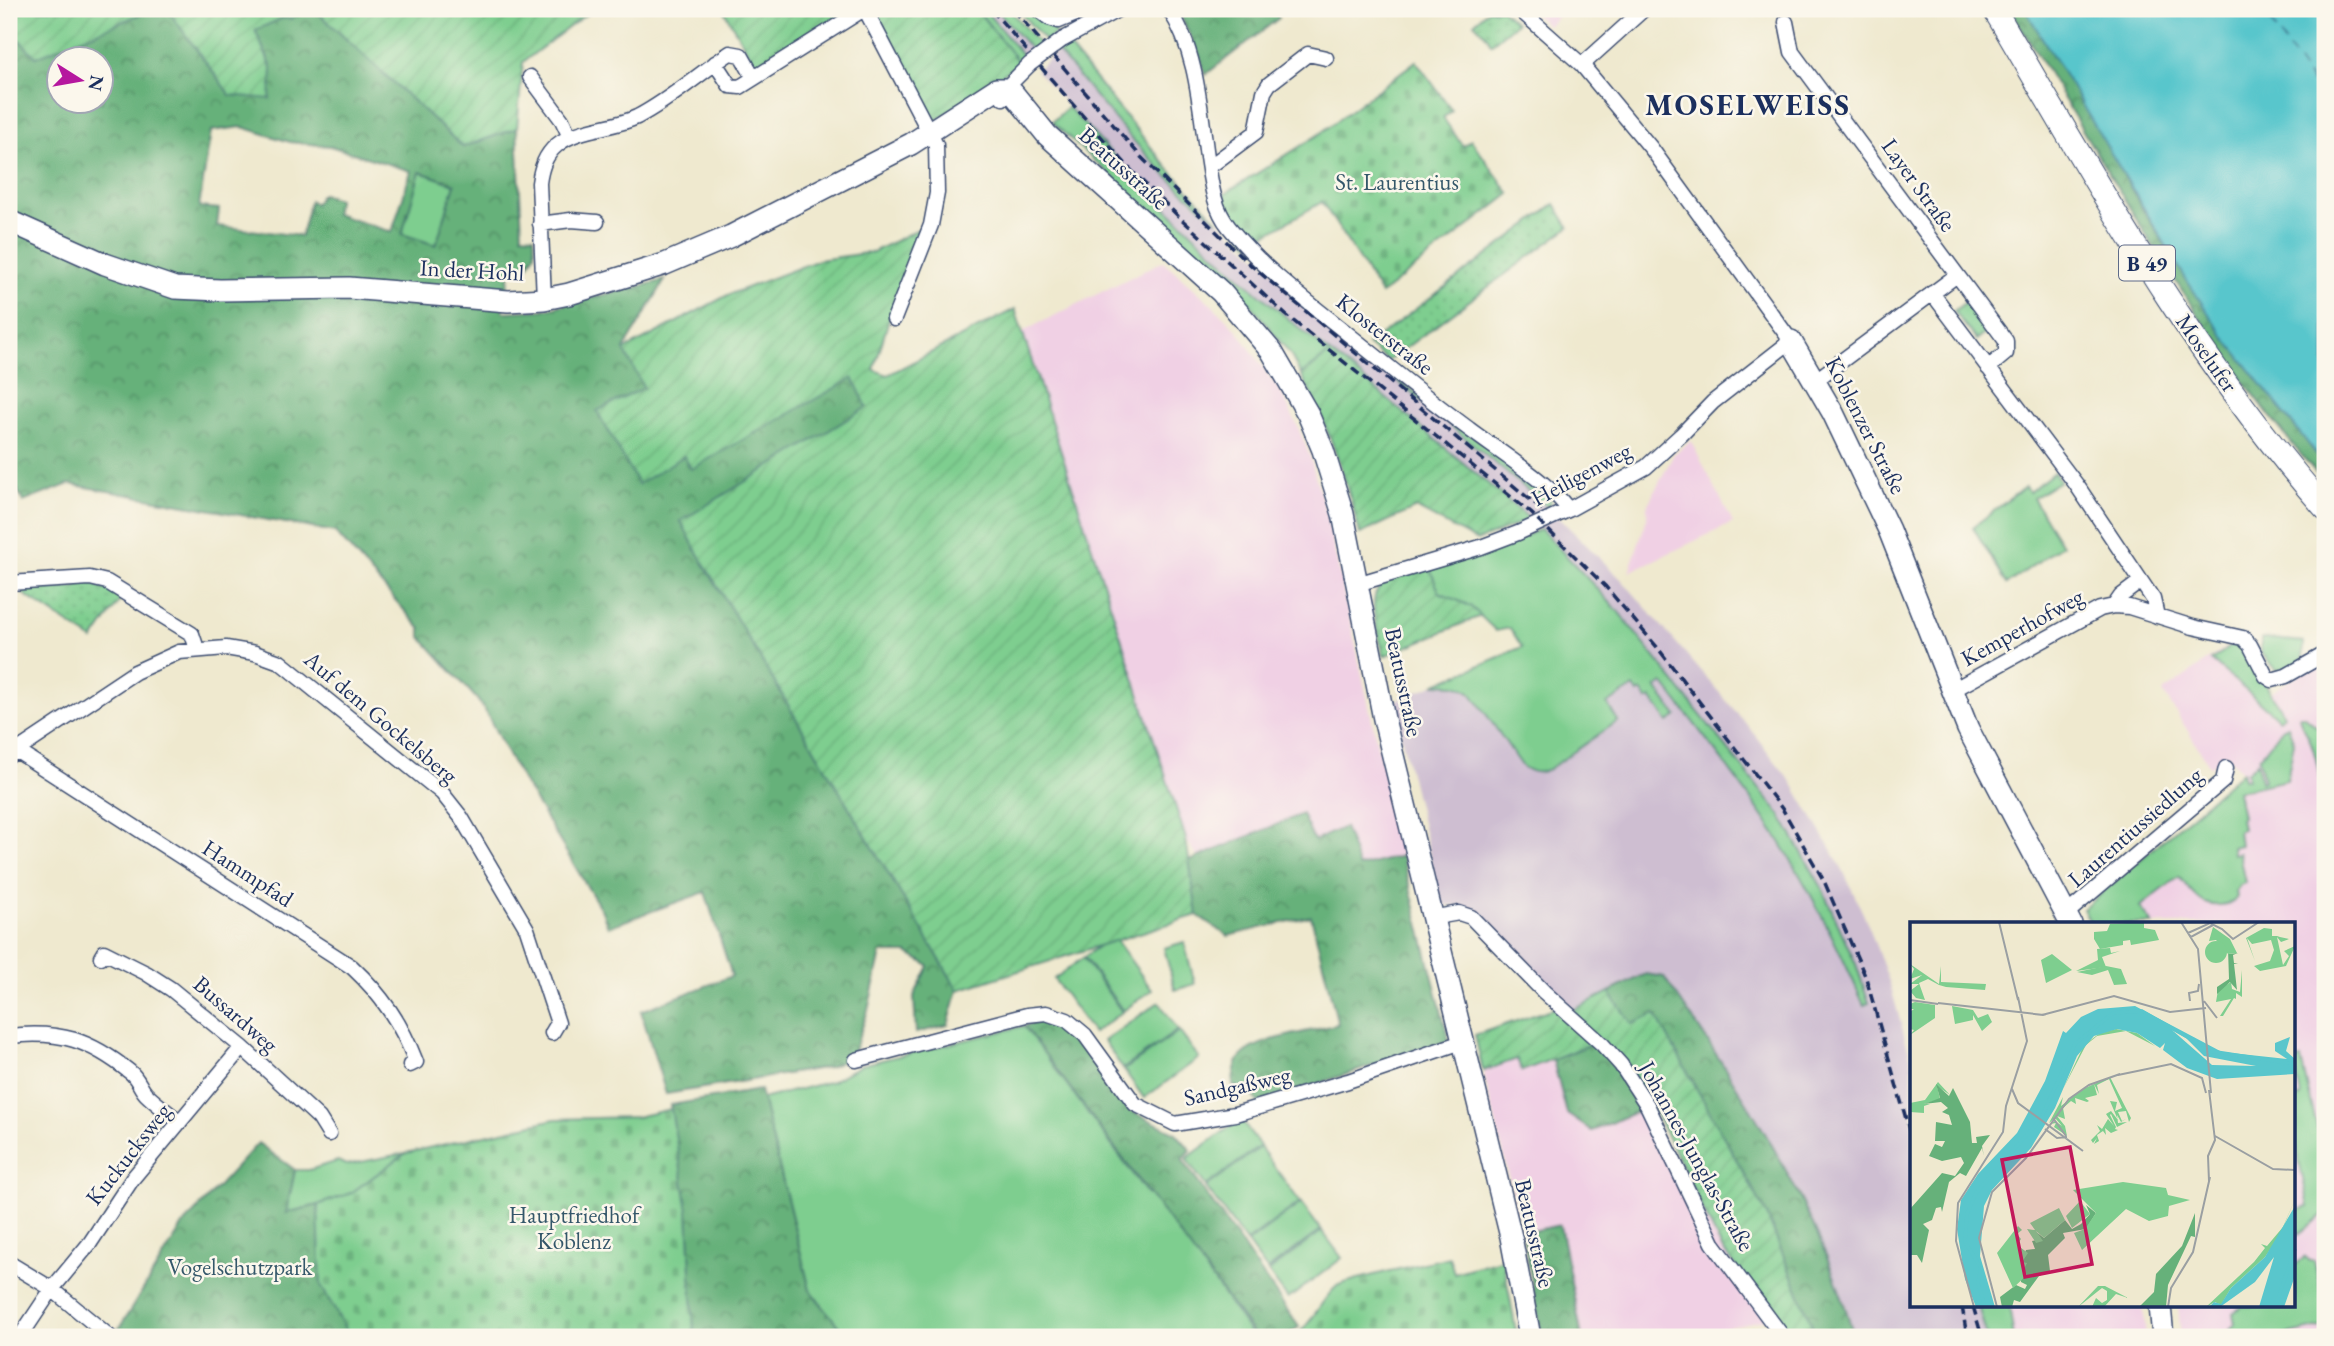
<svg xmlns="http://www.w3.org/2000/svg" width="2334" height="1346" viewBox="0 0 2334 1346" font-family="'EB Garamond',serif">
  <style>
    .built { fill: #f0d0e4 }
    .industrial { fill: #cebed1 }
    .grass { fill: #7ece8f; stroke: #4c7e76; stroke-width: 2 }
    .forest { fill: url(#forest-crowns); stroke: #40706c; stroke-width: 2; fill-rule: evenodd }
    .cemetery { fill: url(#cemetery-stones); stroke: #4c7e76; stroke-width: 2 }
    .park { fill: url(#park-dots); stroke: #4c7e76; stroke-width: 2 }
    .garden { fill: url(#garden-furrows); stroke: #4c7e76; stroke-width: 2 }
    .water { fill: #59c6cc; stroke: #3a7a95; stroke-width: 2 }
    .lines { fill: none; stroke-linecap: round; stroke-linejoin: round }
    .ferry { stroke: #2e5c7f; stroke-width: 2; stroke-dasharray: 9 7; stroke-linecap: butt }
    .street-casing { stroke: #3b4b6f; stroke-width: 17 }
    .secondary-casing { stroke: #3b4b6f; stroke-width: 24 }
    .primary-casing { stroke: #3b4b6f; stroke-width: 25 }
    .street { stroke: #fff; stroke-width: 14 }
    .secondary { stroke: #fff; stroke-width: 21 }
    .primary { stroke: #fff; stroke-width: 23 }
    .rail { stroke: #1b2f5e; stroke-width: 3.5; stroke-dasharray: 10 5; stroke-linecap: butt }
    .street-bridge-casing { stroke: #3b4b6f; stroke-width: 17; stroke-linecap: butt }
    .street-bridge { stroke: #fff; stroke-width: 14 }
    .labels { text-anchor: middle; dominant-baseline: central; stroke-width: 5; stroke-linejoin: round; paint-order: stroke }
    .shield { fill: #fbf7ec; stroke: #5e6b89; stroke-width: 2 }
    .shield-label { font-size: 21px; font-weight: bold; fill: #1b2f5e }
    .street-label { font-size: 23px; fill: #1b2f5e; stroke: #fbf7ec }
    .park-label { font-size: 23px; fill: #34576a; stroke: #fbf7ec }
    .district-label { font-size: 30px; font-weight: bold; letter-spacing: 2px; fill: #1b2f5e; stroke: #fbf7ec }
    .inset-river { fill: none; stroke: #59c6cc; stroke-width: 3.5 }
    .inset-road { fill: none; stroke: #9a9fa2; stroke-width: 2 }
    .view { fill: #c2185b; fill-opacity: 0.15; stroke: #c2185b; stroke-width: 3.5 }
    .inset-edge { fill: none; stroke: #1b2f5e; stroke-width: 3.5 }
  </style>
  <defs>
    <pattern id="forest-crowns" width="20" height="18" patternUnits="userSpaceOnUse" patternTransform="scale(1.75)"><rect width="20" height="18" fill="#66b17a"/><path d="M2 6a3 3 0 1 1 6 0M12 15a3 3 0 1 1 6 0" fill="none" stroke="#539067"/></pattern>
    <pattern id="cemetery-stones" width="16" height="16" patternUnits="userSpaceOnUse" patternTransform="scale(1.75)"><rect width="16" height="16" fill="#7ece8f"/><path d="M2 7V4a2 2 0 0 1 4 0v3zM10 15v-3a2 2 0 0 1 4 0v3z" fill="#6cb17e"/></pattern>
    <pattern id="park-dots" width="8" height="8" patternUnits="userSpaceOnUse" patternTransform="scale(1.75)"><rect width="8" height="8" fill="#7ece8f"/><path d="M2 2h.1M6 6h.1" fill="none" stroke="#6cb17e" stroke-width="1.8" stroke-linecap="round"/></pattern>
    <pattern id="garden-furrows" width="10" height="10" patternUnits="userSpaceOnUse" patternTransform="scale(1.75)"><rect width="10" height="10" fill="#7ece8f"/><path d="M-1 1l2-2M0 10L10 0M9 11l2-2" fill="none" stroke="#6cb17e"/></pattern>
  </defs>
  <rect width="100%" height="100%" fill="#fbf7ec"/>
  <filter id="ink" filterUnits="userSpaceOnUse"><feTurbulence type="fractalNoise" baseFrequency=".0143" numOctaves="2"/><feDisplacementMap in="SourceGraphic" scale="14" xChannelSelector="R" yChannelSelector="G"/><feConvolveMatrix kernelMatrix="1 2 1 2 8 2 1 2 1" color-interpolation-filters="sRGB"/></filter>
  <filter id="wash" filterUnits="userSpaceOnUse"><feTurbulence type="fractalNoise" baseFrequency=".00686" numOctaves="4" result="noise"/><feDisplacementMap in="SourceGraphic" scale="28" xChannelSelector="R" yChannelSelector="G"/><feGaussianBlur stdDeviation="1.57" result="paint"/><feColorMatrix in="noise" values="0 0 0 0 0 0 0 0 0 0 0 0 0 0 0 0 0 1.4 0 .05"/><feComposite in="paint" operator="in"/></filter>
  <g filter="url(#wash)">
    <rect width="100%" height="100%" fill="#efe9cf"/>
    <path class="built" d="M1528,9H1565L1548,26Z
      M1163,261L1206,299L1238,331L1283,396L1297,425L1310,457L1328,521L1402,856L1227,904L1186,839L1022,332Z
      M1691,441L1733,523L1629,572L1647,518V506L1674,454Z
      M2236,640L2271,692L2325,659V1337H2181L2178,1306H2294V924H2091L2083,909L2242,772L2226,754L2210,766L2163,692Z
      M1517,1059L1522,1071L1553,1060L1567,1114L1645,1108L1766,1319L1684,1337H1582L1560,1226L1523,1233L1483,1071Z
      M2016,1306H2143L2146,1337H2014L2010,1308Z"/>
    <path class="industrial" d="M984,9H996L1033,52L1025,58Z
      M1058,52L1153,161L1194,203L1218,221L1361,351L1550,509L1622,580L1743,720L1793,784L1842,868L1867,922L1890,984L1912,1064V1306H1978L1987,1337H1854L1846,1306L1799,1194L1697,1024L1664,977L1571,1011L1461,907L1451,905L1442,906L1393,702L1523,647L1541,529L1349,367L1266,302L1176,219L1098,139L1036,70Z"/>
    <path class="grass" d="M977,9H984L1025,58L1019,63Z
      M996,9H1009L1041,46L1033,52Z
      M1017,9H1033L1056,33L1046,42Z
      M1068,46L1168,168L1218,221C1157,174 1108,111 1058,52Z
      M1068,107C1150,196 1236,278 1330,353L1301,375L1290,354L1249,302L1052,122Z
      M420,172L455,184L436,246L401,234Z
      M1968,300L1990,330L1976,340L1954,311Z
      M1361,351L1551,495L1550,509Z
      M2054,472L2060,481L2033,498L2062,545L2007,584L1973,527L2025,487L2029,492Z
      M1541,529L1617,610L1781,816L1821,886L1856,964L1869,1003L1864,1005C1838,946 1810,888 1775,834C1741,782 1701,733 1663,683L1656,688L1677,716L1668,722L1651,698L1647,700L1641,691L1638,693L1634,687L1607,704L1618,721L1549,769C1538,774 1533,773 1523,767L1472,694C1460,683 1449,684 1434,685L1522,647L1510,628L1496,631L1470,606L1439,592L1430,569L1485,552Z
      M2261,638L2304,642L2303,660L2290,668L2277,670L2261,653Z
      M2237,642H2241L2284,715L2279,719L2211,660Z
      M2299,716H2304L2325,733V792L2322,789C2319,774 2317,758 2311,743C2308,733 2300,725 2299,716Z
      M2288,726L2294,742L2287,780L2237,791L2242,817L2240,818L2242,829L2238,831L2240,845L2232,847L2233,854L2239,853L2245,883L2240,885L2236,891L2237,897L2233,902C2204,912 2197,898 2179,877L2140,907L2153,924H2091L2083,909L2242,772L2244,779H2248L2247,772L2257,762L2261,782L2264,781L2259,758L2282,729Z
      M1113,936L1152,990L1123,1011L1084,957Z
      M1184,942L1195,984L1175,990L1164,948Z
      M1083,958L1122,1012L1093,1033L1054,979Z
      M1159,1002L1178,1030L1123,1069L1104,1041Z
      M1024,1026L1148,1195L1152,1193L1253,1337H847L810,1291L762,1099L832,1081L861,1065Z
      M1179,1031L1199,1058L1144,1098L1124,1070Z
      M2301,1059L2318,1132H2325V1213L2299,1234L2294,1211L2309,1207L2294,1137V1099L2301,1097L2294,1061Z
      M1241,1119L1260,1146L1206,1186L1186,1159Z
      M1260,1147L1300,1202L1246,1242L1206,1187Z
      M406,1153L351,1193L318,1205L286,1213L295,1170H309L338,1161L346,1165Z
      M1301,1203L1321,1230L1267,1270L1247,1243Z
      M1322,1231L1342,1258L1288,1299L1268,1272Z
      M2305,1257L2309,1261H2314L2325,1309V1326L2279,1337H2231L2230,1329L2235,1324L2233,1313L2243,1306H2294V1266Z
      M1978,1306H2009L2014,1337H1987Z"/>
    <path class="forest" d="M153,9H167L230,95L269,98L272,68L255,30L283,18L291,19L306,9H314L463,147L517,128L522,235L534,236L535,254L528,266H511L503,312L542,310L665,280L624,349L691,469L853,377L868,407L681,521L697,552L958,990L948,1025L916,1033L914,996L929,966L907,953H881L868,1010L852,1057L829,1067L666,1094L641,1011L732,976L705,892L608,927L602,911L510,759L486,712L476,698L421,637V629L335,532L69,484L23,502L9,471V443L12,440L9,434V29L36,57ZM60,60H102V102H60ZM242,127L290,142L330,146L411,171L392,232L335,214L338,199L322,194L315,204L310,201L301,236L217,226L219,209L199,207L211,131ZM420,172L455,184L436,245L402,234Z
      M1178,9H1274L1279,18L1205,75C1201,51 1186,32 1178,9Z
      M2010,9H2025L2110,150L2143,210L2222,334L2325,465V483C2200,340 2108,170 2010,9Z
      M1302,814L1314,841L1344,827L1359,867L1402,856L1449,1041L1258,1103L1250,1091L1233,1086C1233,1078 1234,1067 1239,1059C1255,1037 1313,1032 1338,1024L1311,916L1228,936L1197,915L1189,861Z
      M1646,974L1664,977C1739,1085 1820,1209 1854,1337H1796L1812,1325L1765,1211L1655,1015L1632,1025L1609,992Z
      M1045,1020L1065,1025L1082,1039L1131,1111L1176,1133L1191,1150L1182,1159L1299,1327L1284,1337H1256L1024,1026Z
      M1596,1042L1645,1108L1592,1131L1567,1114L1553,1060Z
      M760,1090L810,1290L847,1337H694L688,1211L670,1105Z
      M258,1143L295,1170L286,1213L318,1205L321,1285L350,1337H125L118,1330L183,1225Z
      M1560,1225V1226L1582,1337H1542L1523,1233Z"/>
    <path class="cemetery" d="M1416,61L1452,110L1443,118L1463,146L1471,140L1510,194L1381,294L1322,202L1249,244L1235,227L1221,199L1223,195L1318,135Z
      M671,1109L688,1211L694,1337H350L321,1285L318,1205L351,1193L406,1153L555,1119L636,1117Z
      M1449,1257L1454,1273L1503,1259L1517,1337H1295C1313,1323 1319,1302 1337,1286C1344,1280 1432,1262 1449,1257Z"/>
    <path class="park" d="M1489,9H1501L1516,23L1491,44L1487,36L1474,23Z
      M1555,204L1569,227L1388,361L1368,345Z
      M89,582L123,596L93,640L22,593L23,589L76,587L79,583Z"/>
    <path class="garden" d="M9,9H153L36,57L9,29Z
      M167,9H306L291,19L283,18L255,30L272,69L270,99L230,95Z
      M314,9H593L523,62L517,128L463,147Z
      M723,9H851L757,68Z
      M870,9H976L1019,63L929,125Z
      M928,224L888,322L874,370L888,375L1015,309L1186,839L1197,915L958,990L697,552L681,521L867,407L853,378L691,469L684,456L638,484L597,411L644,388L624,350L728,295L819,260L873,252Z
      M1330,353L1349,367L1530,519L1477,541L1416,508L1360,534C1346,478 1329,426 1301,375Z
      M1430,569L1439,592L1470,606L1481,616L1384,656C1380,635 1361,593 1388,581C1400,575 1416,572 1430,569Z
      M1609,992L1632,1024L1655,1014L1765,1211L1812,1325L1796,1337H1787L1722,1249L1649,1099L1571,1011Z
      M1555,1008L1596,1042L1522,1071L1517,1059L1483,1071L1475,1035Z"/>
    <path class="water" d="M2025,9H2325V465L2222,334L2186,279Z"/>
    <g class="lines">
      <path class="ferry" d="M2262,9L2325,102"/>
    </g>
  </g>
  <g filter="url(#ink)">
    <g class="lines">
      <g class="street-casing">
        <path id="street" d="M865,9L936,145L937,193L931,225L894,319
          M1037,9L1049,18L1059,21L1088,9
          M1169,9C1197,51 1200,108 1207,157C1211,182 1213,207 1229,227C1263,269 1307,301 1348,334C1388,366 1428,399 1469,429C1491,446 1557,488 1568,510
          M1786,22L1792,52L2006,341V353L1988,368
          M1062,40L1119,9
          M715,63L730,86L740,87L864,9
          M1582,65L1644,9
          M530,77L562,120L570,137
          M1003,98L1011,83L1030,64
          M1209,167L1256,132L1264,92L1269,84L1308,54L1326,58
          M540,224L571,220L597,222
          M1932,293L2076,484L2153,599L2157,616
          M544,299L539,183C541,168 545,155 557,145C579,127 612,129 637,117C670,100 700,73 730,53L741,55L754,78
          M1816,380L1957,275
          M9,583L90,578L107,582L192,634L197,649
          M1357,584L1481,547L1518,533L1568,510L1646,467L1681,435L1713,402L1791,341L1651,148L1582,65L1519,9
          M2114,606L2121,596L2141,581
          M1953,690L2100,609L2114,606L2129,607L2193,627L2243,638L2250,645L2266,676L2272,680L2286,676L2325,654
          M17,751L352,967C382,995 401,1023 416,1062L410,1065
          M9,756L135,672L179,652L226,648L255,653L280,662L442,793L461,817L527,929L558,1023L552,1033
          M2066,914L2223,781L2226,768
          M1431,918L1459,913L1471,917L1544,992L1602,1044L1621,1065L1647,1105L1713,1243L1783,1337
          M101,957L104,952L146,973L171,989L242,1047L319,1118L329,1134
          M9,1036C60,1030 90,1040 130,1072C138,1078 140,1088 146,1094C156,1104 169,1113 180,1122
          M856,1060L1027,1015L1046,1013L1067,1020L1085,1035L1135,1104L1175,1124L1235,1114L1348,1081L1462,1042
          M9,1263L52,1289L110,1337
          M20,1337L52,1289L90,1243L133,1178L242,1047"/>
      </g>
      <g class="secondary-casing">
        <path id="secondary" d="M9,221L105,264L175,288L220,290L349,288L508,301L544,299L569,294L665,264L731,236L911,144L996,89H1004L1013,93L1047,135L1221,292L1272,352L1308,414L1323,450L1343,514L1384,719L1511,1237L1530,1337
          M1791,341L1833,413L1889,530L1968,729L2071,924
          M2160,1306L2163,1337"/>
      </g>
      <g class="primary-casing">
        <path id="primary" d="M1994,9C2095,180 2193,358 2325,508"/>
      </g>
      <use href="#street" class="street"/>
      <use href="#secondary" class="secondary"/>
      <use href="#primary" class="primary"/>
      <path class="rail" d="M991,9L1082,115L1132,171L1177,215L1286,315L1531,513L1605,586L1657,647L1783,810L1824,881L1866,978L1912,1140
        M1013,9L1141,157L1246,261L1546,513
        M1962,1306L1967,1337
        M1973,1306L1982,1337"/>
      <g class="street-bridge-casing">
        <path id="street-bridge" d="M1030,64L1062,40"/>
      </g>
      <use href="#street-bridge" class="street-bridge"/>
    </g>
  </g>
  <g class="labels">
    <rect class="shield" x="2119" y="245.5" width="56" height="35" rx="5"/>
    <g class="shield-label">
      <text x="2147" y="263">B 49</text>
    </g>
    <g class="street-label">
      <text transform="translate(1124 168) rotate(42)">Beatusstraße</text>
      <text transform="translate(1919 185) rotate(54)">Layer Straße</text>
      <text transform="translate(472 270) rotate(3)">In der Hohl</text>
      <text transform="translate(1385 334) rotate(38)">Klosterstraße</text>
      <text transform="translate(2207 353) rotate(55)">Moselufer</text>
      <text transform="translate(1866 425) rotate(63)">Koblenzer Straße</text>
      <text transform="translate(1581 474) rotate(-28)">Heiligenweg</text>
      <text transform="translate(2022 627) rotate(-29)">Kemperhofweg</text>
      <text transform="translate(1404 682) rotate(78)">Beatusstraße</text>
      <text transform="translate(381 717) rotate(40)">Auf dem Gockelsberg</text>
      <text transform="translate(2135 827) rotate(-41)">Laurentiussiedlung</text>
      <text transform="translate(248 873) rotate(33)">Hammpfad</text>
      <text transform="translate(236 1014) rotate(41)">Bussardweg</text>
      <text transform="translate(1237 1086) rotate(-13)">Sandgaßweg</text>
      <text transform="translate(128 1154) rotate(-52)">Kuckucksweg</text>
      <text transform="translate(1697 1156) rotate(61)">Johannes-Junglas-Straße</text>
      <text transform="translate(1535 1233) rotate(77)">Beatusstraße</text>
    </g>
    <g class="park-label">
      <text x="1397" y="182">St. Laurentius</text>
      <text x="574" y="1215">Hauptfriedhof<tspan x="574" dy="26">Koblenz</tspan></text>
      <text x="240" y="1267">Vogelschutzpark</text>
    </g>
    <g class="district-label">
      <text x="1748" y="104">MOSELWEISS</text>
    </g>
  </g>
  <g transform="translate(1910 922)">
    <rect width="385" height="385" fill="#efe9cf"/>
    <path d="M354,6L362,7V14H367L370,15L379,17L371,20L367,15L373,43L379,34L374,29L385,24L376,44L350,49L344,44L360,39L364,28L361,18L342,22L337,16L345,39L336,16ZM200,26L201,31L210,29L192,35L196,45L166,49L188,38L187,27ZM0,42L29,62L31,44V60L76,62L75,68L36,65L29,63L18,57L9,61L15,78L6,76L0,69L9,62H0L12,53L0,57L4,47ZM332,48V75L326,71V77L324,76L313,94H310L321,77L306,80L308,68L321,60L322,67L330,70ZM5,80L25,83V96L0,113L4,108L0,107V90L4,87H0V82ZM42,84L63,88L68,96L78,92L82,100L72,109L63,93V98L45,102ZM200,155L221,196L219,200L216,189L208,190L212,199L216,197L211,200L207,193L208,201L217,200L207,205L201,192L200,193L206,205L205,207L208,208L201,211L195,206L196,213L193,209L187,213L189,219L184,222L187,216L183,221L181,218L190,209L187,203L192,207L198,197L204,204L196,192L201,189L208,198L200,179L207,180L205,189L212,186L199,157L187,163L189,172L184,162L187,173L175,176L179,179L177,180L165,176L166,182L161,179L153,186L155,197L147,194L155,204L157,214L144,205L146,201L140,202L145,199L152,204L145,196L139,201L153,175L151,184L173,167ZM28,160L40,173L27,164L30,177L14,182H20L14,184V191L0,190V181L15,178ZM170,279L180,292L162,306L156,294ZM188,364H195L218,376L206,372L194,385H182L186,376L192,381L197,378V369L192,366L168,385Z" fill="#7ece8f"/>
    <path d="M318,27V32L328,31L323,33L324,41H328L324,42L327,68L320,60L307,72V65L319,57ZM26,162L39,174L43,166L60,200L62,221H67L66,215L80,213L72,224L74,234L72,226L56,254L50,251L39,260L32,290L31,285L26,286L22,298L13,302L19,308L12,341L7,333H0V287L32,251L45,254L54,241L51,235L32,239L19,234L25,222L32,225L35,219H25L26,200L42,203L39,193L32,190L38,186L31,180L14,182L30,176ZM176,283L186,291L176,307L153,311L155,316L138,333L140,349L129,354L110,380L104,378L102,385H92L90,375L106,363L115,367L117,363L111,360L112,340L116,328L125,327L122,319L131,317L125,309L134,316L155,298L162,307L171,302L180,292ZM285,291V315L281,314L258,363L256,385H229L244,370L246,352L272,324Z" fill="#66b17a"/>
    <path d="M303,5L320,17L327,31L318,32L306,18L299,19ZM142,32L162,48L136,61L131,38ZM213,260L256,266L258,273L280,278L259,284L258,294L239,299L216,287L172,328L164,311L175,307L186,291L163,268Z" fill="#7ece8f"/>
    <path d="M295 30a11 11 0 1 1 22 0a11 11 0 1 1-22 0ZM206,107L227,111L245,124L216,109L187,114L176,123L153,167L174,123L190,111ZM385,277L370,313L355,335L321,366L311,383L305,380L296,385L344,340L355,326L351,322L357,324L373,305Z" fill="#7ece8f"/>
    <path d="M234,0V6L245,8L249,18L221,23L220,18L213,19V23L190,27L184,17V10L197,9L200,2ZM196,44L211,47L217,62L204,63L198,48L182,53L167,50ZM149,286L155,298L134,316L126,309L133,319L126,321L117,307L125,308L120,301ZM108,304L112,308L107,312L111,317L107,323L118,331L112,340L117,341L114,347L117,353L103,366L87,331Z" fill="#7ece8f"/>
    <path d="M225,84L312,130L377,137L365,129V121L380,115L376,129L385,137V152L307,157L277,146L253,128L255,121L250,126L227,111L207,107L184,114L167,134L145,186L121,226L82,268L74,284L70,334L85,385H66L55,357L47,307L51,278L68,252L107,211L135,159L153,109L156,111L171,95L188,87ZM262,108L276,116L294,134L346,144L302,143ZM385,284V354L374,385H349L364,335L345,360L310,385H299L304,380L311,382L321,366L355,335Z" fill="#59c6cc" fill-rule="evenodd"/>
    <path class="inset-river" d="M300,129L385,142M132,194L165,122L203,91L232,89L293,124M75,385L68,361L71,346L55,320L57,292L66,271L129,199M365,385L385,327"/>
    <path class="inset-road" d="M89,0L108,78M271,0L288,27L301,171M303,3L281,15L278,11L300,1L312,7L323,17L349,0M0,78L28,82M280,79L279,71L288,69L289,62M294,79L307,96M28,81L134,93M132,93L204,74L260,90L296,86M208,153L261,142L292,156L296,171M102,167L108,181L173,229M299,168L305,218L298,234L299,259M143,196L156,214M135,207L147,216L157,215M305,214L363,247L385,248M64,385L46,319L48,281L93,210L96,184L117,119L108,75M87,385L69,316L82,270L116,236L159,177L179,163L210,152M258,385L261,366L283,330L300,255"/>
    <path class="view" d="M160,225L182,342L115,355L92,238Z"/>
    <rect width="385" height="385" class="inset-edge"/>
  </g>
  <rect width="2334" height="1346" fill="none" stroke="#fbf7ec" stroke-width="35"/>
  <g transform="translate(80 80) rotate(101)"><circle r="33" fill="#fbf7ec" stroke="#a1a7b3" stroke-width="2"/>
  <path d="M0-5L12 26L0 18L-12 26Z" fill="#b5179e"/>
  <text y="-10" font-size="19" font-weight="bold" text-anchor="middle" fill="#1b2f5e">N</text>
  </g>
</svg>
